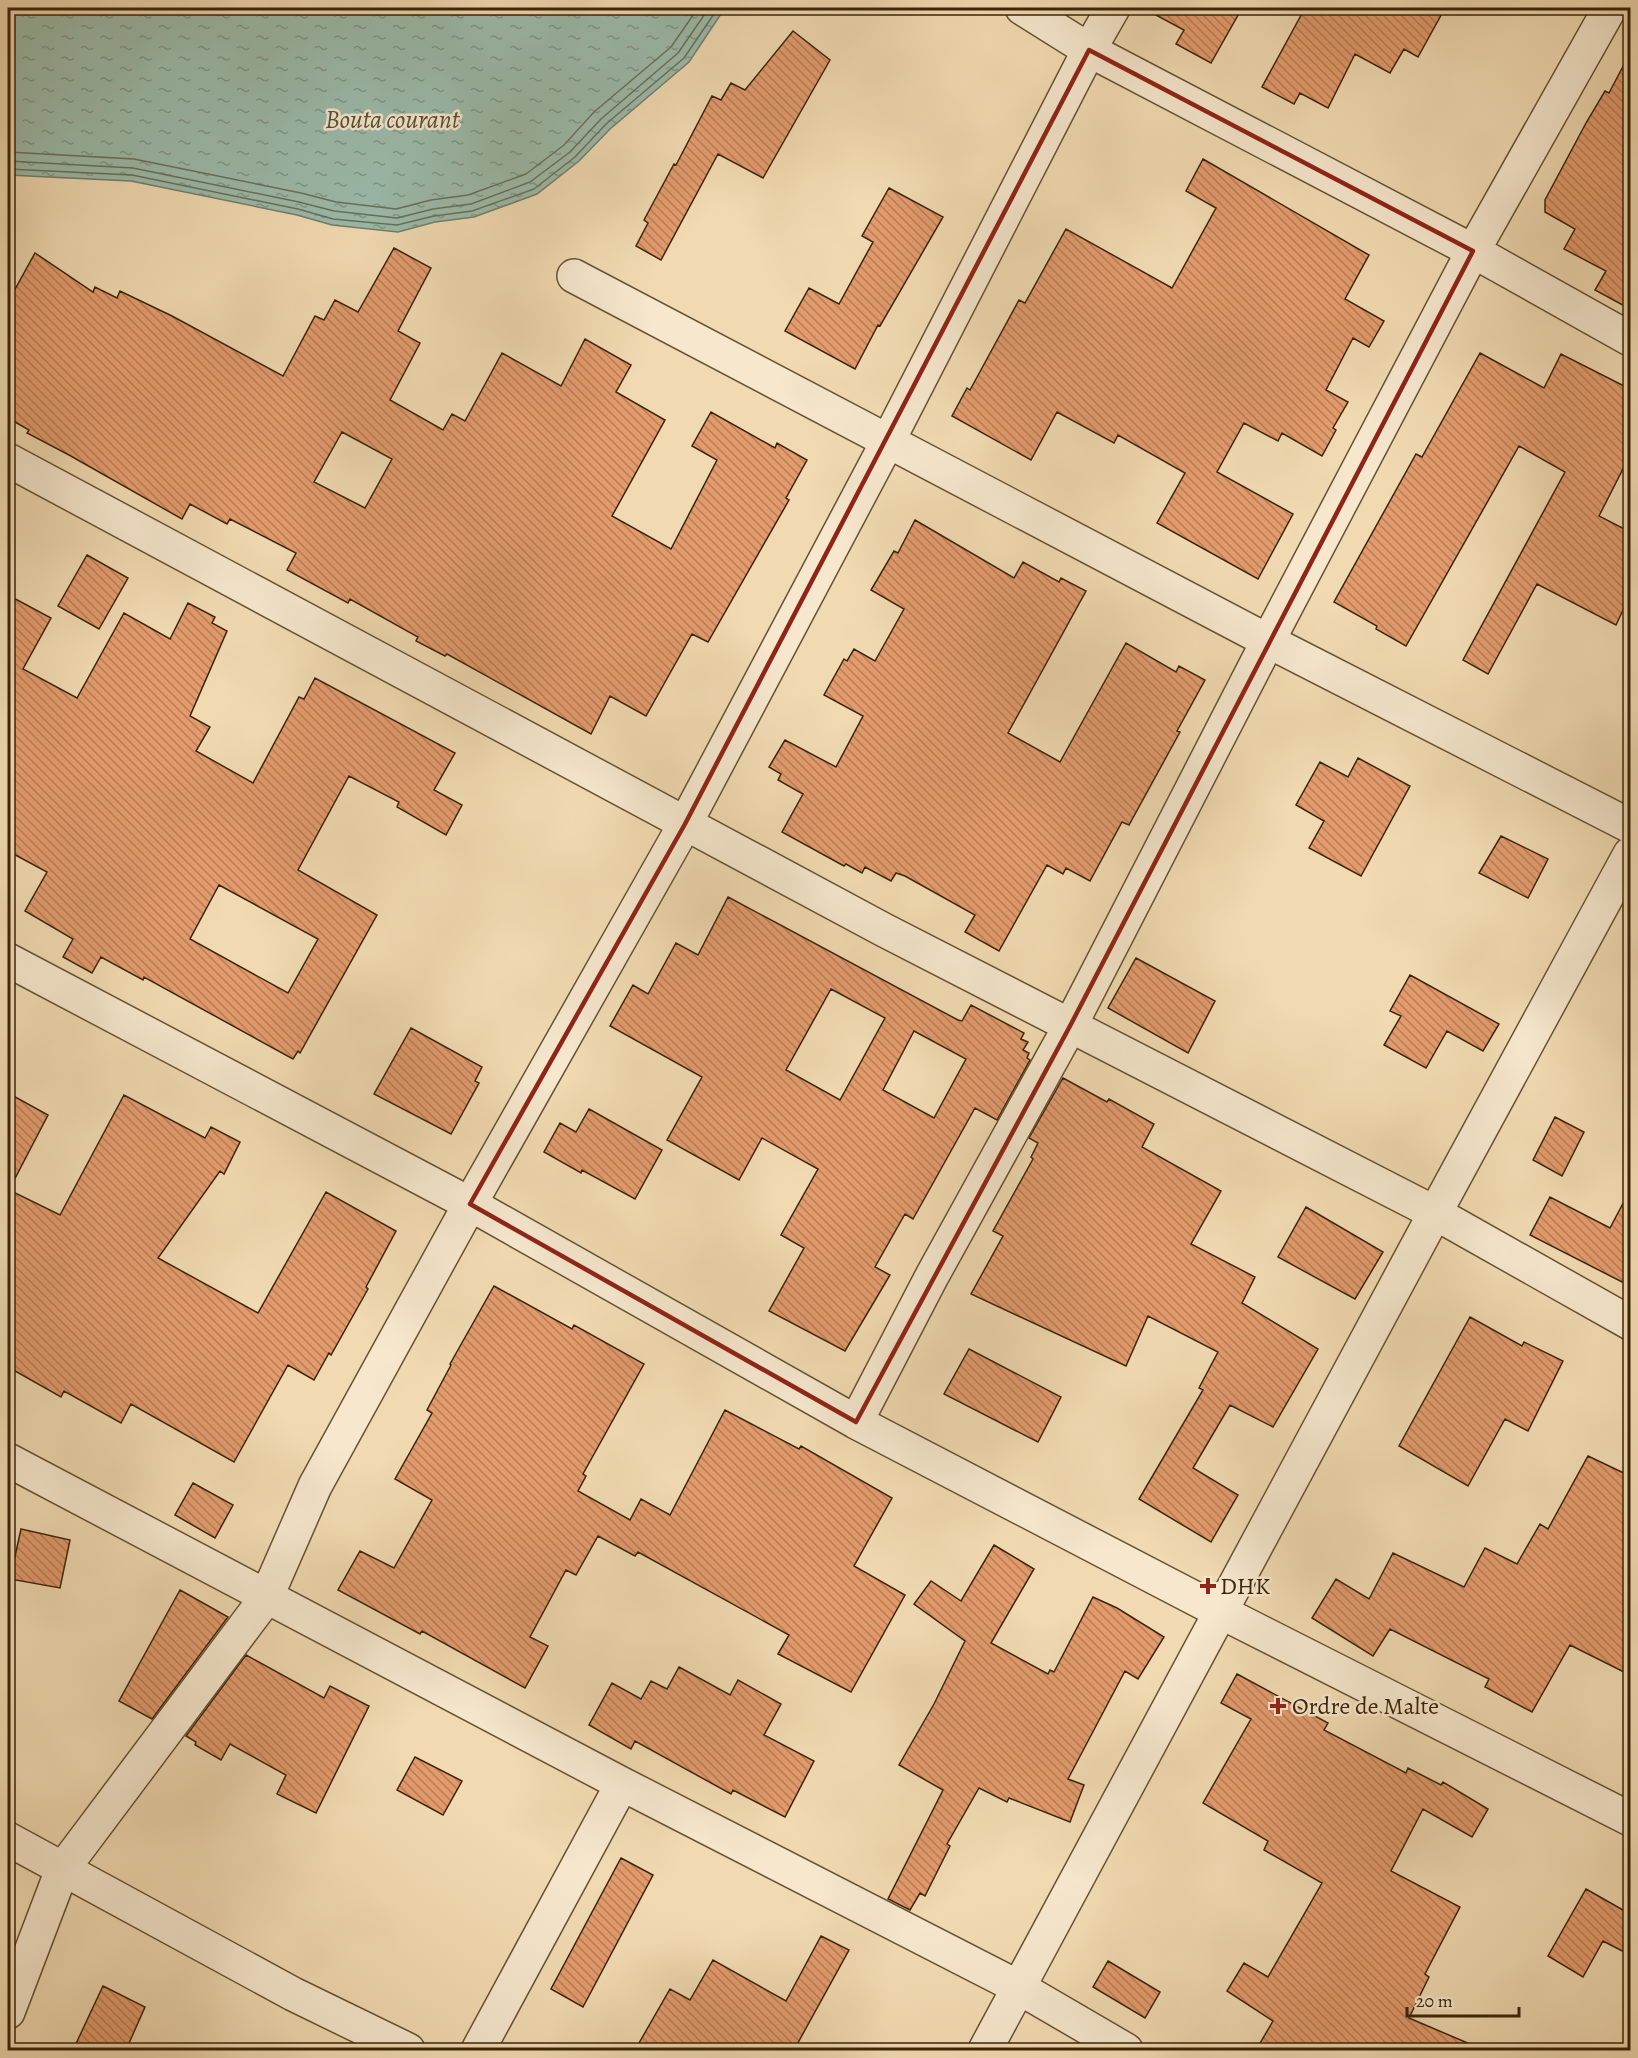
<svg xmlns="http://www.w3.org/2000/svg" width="1638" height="2058" viewBox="0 0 1638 2058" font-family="Alegreya,serif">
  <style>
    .water { fill: url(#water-ripples); stroke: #747f6a; stroke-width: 1.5 }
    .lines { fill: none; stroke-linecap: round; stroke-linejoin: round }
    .shore { stroke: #6a705a; stroke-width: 1.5 }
    .building { fill: url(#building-back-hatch); stroke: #3a2408; stroke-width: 1.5; fill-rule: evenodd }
    .minor-casing { stroke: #685232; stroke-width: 36 }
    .minor { stroke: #f6e7cd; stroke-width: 33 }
    .marked { fill: none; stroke: #8f2418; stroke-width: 4.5; stroke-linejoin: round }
    .poi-dot { fill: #8f2418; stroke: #f6e7cd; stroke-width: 2 }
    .labels { text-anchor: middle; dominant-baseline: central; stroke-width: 5; stroke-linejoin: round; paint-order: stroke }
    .poi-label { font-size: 24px; fill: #3a2408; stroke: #f6e7cd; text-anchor: start }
    .water-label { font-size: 26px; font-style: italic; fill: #575139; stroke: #f6e7cd }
  </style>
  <defs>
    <pattern id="water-ripples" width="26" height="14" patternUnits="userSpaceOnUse" patternTransform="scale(1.5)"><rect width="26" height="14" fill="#9bbbab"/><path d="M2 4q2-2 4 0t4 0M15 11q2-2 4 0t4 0" fill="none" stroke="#7f9889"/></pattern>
    <pattern id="building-back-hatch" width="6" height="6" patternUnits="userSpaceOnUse" patternTransform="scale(1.5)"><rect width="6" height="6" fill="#e39b6d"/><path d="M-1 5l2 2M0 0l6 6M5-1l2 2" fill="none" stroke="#b97e58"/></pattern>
  </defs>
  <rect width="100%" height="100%" fill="#f1dab2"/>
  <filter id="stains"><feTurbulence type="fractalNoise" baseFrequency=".00333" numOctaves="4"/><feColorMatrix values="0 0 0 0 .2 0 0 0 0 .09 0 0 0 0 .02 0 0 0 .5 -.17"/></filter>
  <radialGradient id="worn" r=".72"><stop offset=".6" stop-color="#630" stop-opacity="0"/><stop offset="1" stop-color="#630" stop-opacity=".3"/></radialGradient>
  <path class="water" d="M8,8H725L689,62L610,129L579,161L537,194L474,217L435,222L398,232L332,225L297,215L131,181L8,175Z"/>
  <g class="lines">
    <path class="shore" d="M8,152L134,159L301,193L336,202L396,209L431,200L468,195L526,174L564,145L594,112L671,47L698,8
      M8,161L133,168L299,202L334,211L397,218L433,209L471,204L530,182L570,152L601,119L678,53L709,8
      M8,169L132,175L298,209L333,219L397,225L434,216L472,211L534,189L575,157L606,124L684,58L718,8"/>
  </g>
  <path class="building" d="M1143,8H1242L1211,63L1176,44L1184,30Z
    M1305,8H1445L1418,57L1404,49L1390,73L1355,54L1328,108L1300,93L1294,104L1262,87Z
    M793,31L830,60L763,178L718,154L661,260L636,246L648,223L644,220L674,164L676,165L712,96L721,100L731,83L745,90Z
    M1630,53V309L1595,290L1606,271L1564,249L1575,229L1545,212V200L1586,123L1605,91L1609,93Z
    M1203,159L1369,255L1345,299L1384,321L1369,347L1353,338L1326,390L1348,402L1333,428L1336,430L1322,456L1282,433L1278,441L1244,423L1217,472L1293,514L1258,579L1157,523L1185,473L1118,435L1114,443L1057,412L1031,460L952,416L967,388L970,390L1019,300L1025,303L1066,229L1172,288L1216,208L1186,191Z
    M889,188L943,217L880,326L878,325L855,369L785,331L809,288L839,304L873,242L862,236Z
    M394,248L431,268L398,331L420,343L390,400L443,430L452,414L465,421L502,353L561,386L585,339L631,365L616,392L665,420L612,516L671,549L717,460L692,446L711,412L775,448L777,443L807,460L786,498L789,500L708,642L692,634L646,716L610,696L591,734L447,654L445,656L416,641L418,637L350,599L348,603L287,570L296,553L230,519L227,524L190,504L182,519L69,455L27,433L29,430L8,418V302L35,253L93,292L95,287L117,298L120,291L172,316L283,376L315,316L324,320L335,300L358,312ZM342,432L392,459L365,508L314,482Z
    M1480,353L1544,388L1561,354L1630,389V455L1599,516L1630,532V595L1616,625L1537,584L1488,674L1463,660L1565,472L1519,446L1406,646L1376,629L1377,626L1334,602L1416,454L1422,457Z
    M915,520L1014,578L1023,562L1059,582L1061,578L1086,591L1008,733L1060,762L1126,643L1176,672L1179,666L1205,680L1177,731L1180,732L1129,825L1122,822L1090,881L1066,868L1063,874L1047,865L999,951L965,932L975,915L905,876L896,873L891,881L865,867L862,873L846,864L844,866L782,832L803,794L778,780L781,774L769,767L785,740L836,767L863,716L824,695L844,659L847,661L854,649L875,661L904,609L871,590L894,551L898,553Z
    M87,555L128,578L99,629L58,606Z
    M8,595L51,618L23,669L77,698L124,613L170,639L188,603L215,617L212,623L227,631L190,716L210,727L196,751L253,783L299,697L304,699L315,678L455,753L434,790L462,805L446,835L397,807L399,802L349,776L298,870L377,915L300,1053L298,1051L293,1059L144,977L143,980L101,957L92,973L63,957L73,939L25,911L47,872L8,851ZM219,885L318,939L288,993L190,939Z
    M1358,758L1410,786L1361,876L1309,848L1324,821L1296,805L1320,762L1348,777Z
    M1501,836L1548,859L1528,898L1479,873Z
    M728,897L958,1020L962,1021L971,1005L1024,1033L1021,1039L1028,1042L1023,1050L1029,1053L1027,1058L1030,1060L997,1120L975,1108L913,1219L905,1214L875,1267L890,1275L845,1351L769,1311L804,1248L781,1235L818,1169L762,1138L739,1180L667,1140L702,1077L610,1026L633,985L648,994L676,943L698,955ZM831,989L885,1018L840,1100L786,1070ZM914,1031L966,1059L934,1118L883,1090Z
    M1136,958L1215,1001L1188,1053L1108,1008Z
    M1410,975L1499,1024L1483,1051L1447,1031L1426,1068L1384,1045L1401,1016L1390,1011Z
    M411,1028L482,1067L475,1081L479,1083L451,1134L374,1094Z
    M1063,1078L1107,1102L1109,1099L1154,1124L1142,1147L1221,1191L1191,1244L1255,1277L1242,1303L1318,1349L1273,1427L1230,1405L1193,1468L1238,1495L1211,1542L1139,1499L1203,1390L1199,1388L1218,1352L1148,1316L1126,1366L971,1294L1003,1236L993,1231L1033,1159L1031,1157L1038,1143L1029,1138Z
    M8,1093L48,1115L9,1190L60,1215L124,1095L205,1138L211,1127L240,1142L224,1174L220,1171L158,1258L258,1313L326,1192L396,1231L366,1287L368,1289L331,1355L329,1353L314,1380L288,1365L234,1462L131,1404L121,1423L64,1391L61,1397L8,1367Z
    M589,1109L662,1150L635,1199L582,1170L581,1173L544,1152L560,1123L576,1132Z
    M1555,1117L1584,1132L1562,1176L1533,1160Z
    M1630,1190V1286L1530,1235L1550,1197L1610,1228Z
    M1306,1207L1383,1252L1355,1299L1278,1257Z
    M494,1286L572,1329L574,1325L644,1364L583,1474L586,1476L578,1491L630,1520L641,1499L670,1515L725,1410L799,1449L801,1446L892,1498L854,1566L905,1595L851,1692L778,1654L789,1635L638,1552L635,1556L598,1536L576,1575L566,1570L530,1637L548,1646L525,1688L422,1631L420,1634L338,1590L360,1551L394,1568L432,1500L395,1479L432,1413L427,1410L451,1365L450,1364Z
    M1470,1317L1522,1346L1524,1342L1563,1361L1528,1431L1505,1419L1468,1486L1399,1446Z
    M969,1349L1061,1397L1038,1442L944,1394Z
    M1588,1456L1630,1476V1675L1570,1645L1532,1712L1485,1687L1489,1679L1390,1629L1373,1656L1312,1618L1336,1579L1369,1599L1393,1553L1464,1587L1485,1548L1517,1564L1540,1524L1548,1529Z
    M193,1483L233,1505L215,1538L175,1515Z
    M21,1529L70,1540L60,1588L10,1579Z
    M994,1545L1034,1569L991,1643L1048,1674L1050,1670L1054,1672L1093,1597L1117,1608L1164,1637L1138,1679L1125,1671L1068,1779L1084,1785L1070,1822L1009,1798L1007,1802L979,1788L947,1844L950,1846L925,1896L920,1893L910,1910L888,1899L943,1790L899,1765L934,1704L965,1641L914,1604L931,1581L961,1601Z
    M180,1590L228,1617L152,1719L119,1701Z
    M246,1655L324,1698L330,1686L369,1706L316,1813L277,1794L286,1775L230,1744L221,1760L195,1745L196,1742L186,1736Z
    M679,1667L730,1695L738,1680L781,1704L764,1735L814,1761L785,1817L733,1790L731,1794L635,1741L631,1749L589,1725L612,1683L641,1699L651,1681L667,1689Z
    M1237,1674L1328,1723L1324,1730L1406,1773L1408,1768L1441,1785L1443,1782L1488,1809L1472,1837L1423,1809L1391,1871L1460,1907L1425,1974L1429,1977L1409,2018L1484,2050H1256L1273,2021L1227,1991L1244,1963L1268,1977L1322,1883L1264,1850L1268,1841L1203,1803L1251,1719L1221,1703Z
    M415,1757L462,1781L443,1815L397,1790Z
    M621,1858L653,1875L583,2007L551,1989Z
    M1586,1889L1630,1914V1955L1603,1941L1583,1977L1548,1956Z
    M821,1936L849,1950L794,2050H635L670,1989L690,2000L713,1960L786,2001Z
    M1108,1961L1160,1992L1145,2018L1093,1987Z
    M103,1986L145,2007L126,2050H73Z"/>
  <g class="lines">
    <g class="minor-casing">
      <path id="minor" d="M1022,8L1089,50L1473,251L1630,339
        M574,276L1268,641L1630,826
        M8,460L884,930L1435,1213L1630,1323
        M8,960L470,1204L856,1422L1221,1612L1630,1819
        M856,1422L932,1276L1070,1026L1268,641L1473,251L1610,8
        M8,1460L622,1784L1018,1987L1126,2050
        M8,1839L293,1994L408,2050
        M8,2012L62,1870L266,1598L315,1486L470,1204L685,824L888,441L1089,50L1113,8
        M478,2050L622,1784
        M985,2050L1435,1213L1630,854"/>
    </g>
    <use href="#minor" class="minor"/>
  </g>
  <path class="marked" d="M1089,50L1473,251L1070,1026L856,1422L470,1204L685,824Z"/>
  <g class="poi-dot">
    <path d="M1205 1577h6v6h6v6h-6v6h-6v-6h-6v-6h6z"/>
    <path d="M1275 1697h6v6h6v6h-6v6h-6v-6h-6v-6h6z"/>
  </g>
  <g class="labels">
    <g class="poi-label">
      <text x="1220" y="1586">DHK</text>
      <text x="1292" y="1706">Ordre de Malte</text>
    </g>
    <g class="water-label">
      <text x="392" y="119">Bouta courant</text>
    </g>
  </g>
  <rect width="1638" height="2058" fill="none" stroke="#f1dab2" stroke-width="30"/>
  <rect x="9" y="9" width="1620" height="2040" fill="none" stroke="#3a2408" stroke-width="3"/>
  <rect x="15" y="15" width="1608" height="2028" fill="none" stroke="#3a2408" stroke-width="1.5"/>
  <path d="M1407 2007v9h112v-9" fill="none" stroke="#3a2408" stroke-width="3"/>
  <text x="1416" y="2007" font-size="18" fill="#3a2408" stroke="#f6e7cd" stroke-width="4.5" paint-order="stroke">20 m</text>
  <rect width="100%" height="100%" filter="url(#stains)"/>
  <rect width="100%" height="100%" fill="url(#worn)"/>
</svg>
